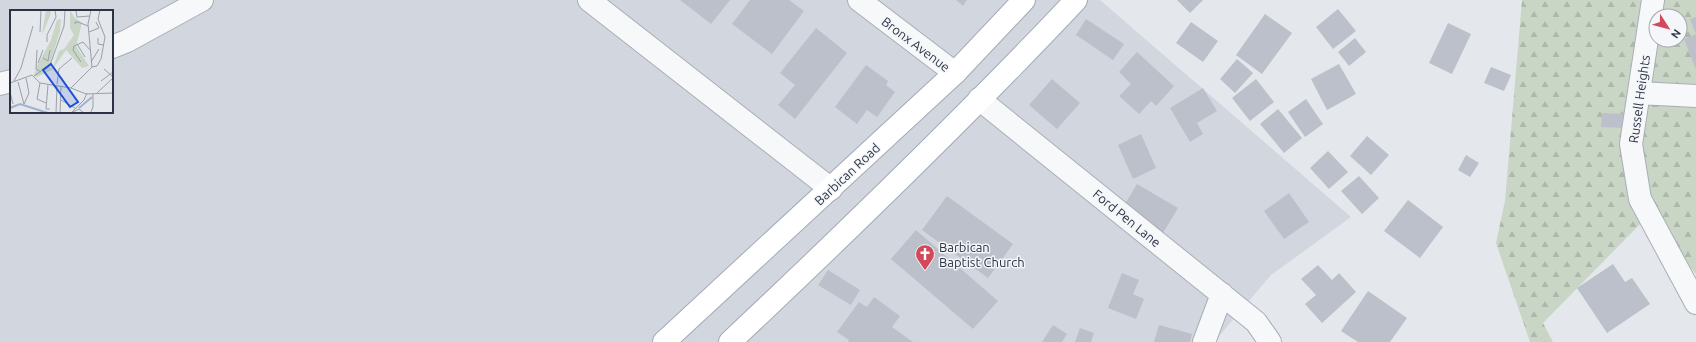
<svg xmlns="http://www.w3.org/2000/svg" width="1696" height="342" viewBox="0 0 1696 342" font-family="Ubuntu,sans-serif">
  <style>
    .built { fill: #d2d6de; fill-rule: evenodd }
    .forest { fill: url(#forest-firs); fill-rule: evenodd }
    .building { fill: #bbc0ca }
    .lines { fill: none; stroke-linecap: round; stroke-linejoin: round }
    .minor-casing { stroke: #a9aeb7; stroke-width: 24 }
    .major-casing { stroke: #a3abb8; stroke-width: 24 }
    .minor { stroke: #f7f8fa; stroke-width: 22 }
    .major { stroke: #fff; stroke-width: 22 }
    .labels { text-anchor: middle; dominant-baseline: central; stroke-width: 3; stroke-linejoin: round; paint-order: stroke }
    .street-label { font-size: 13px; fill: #2b3445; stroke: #f4f6f9 }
    .poi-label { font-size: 13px; fill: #2b3445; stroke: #f4f6f9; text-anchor: start }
    .inset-river { fill: none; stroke: #9fb4cc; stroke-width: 2 }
    .inset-road { fill: none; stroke: #9a9fa9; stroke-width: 1 }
    .view { fill: #1d4ed8; fill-opacity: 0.15; stroke: #1d4ed8; stroke-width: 2 }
    .inset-edge { fill: none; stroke: #2b3445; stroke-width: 2 }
  </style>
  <defs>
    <pattern id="forest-firs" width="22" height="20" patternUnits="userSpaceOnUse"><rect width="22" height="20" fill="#c9d6c5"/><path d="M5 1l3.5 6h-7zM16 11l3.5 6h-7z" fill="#adb8ab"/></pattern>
  </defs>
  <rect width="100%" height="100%" fill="#e4e7ec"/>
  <path class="built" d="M0,0H1100L1351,217L1271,275L1214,342H0ZM11,11H112V112H11Z"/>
  <path class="forest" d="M1522,0H1696V274L1646,218L1543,323L1553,342H1530L1496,243L1505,201ZM1656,16H1680V40H1656Z"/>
  <path class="building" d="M680,0H730L711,24Z
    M750,0H789L804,11L772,54L732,24Z
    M956,0H967L963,6Z
    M1177,0H1203L1190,13Z
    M1338,9L1356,31L1333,49L1316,27Z
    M1265,14L1292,33L1262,74L1236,55Z
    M1696,17V69L1684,39L1696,34L1690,19Z
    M1086,19L1124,44L1113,60L1076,35Z
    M1191,22L1218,41L1203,62L1176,43Z
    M1448,23L1471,34L1452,74L1429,63Z
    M816,28L847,53L795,119L778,105L795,85L780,73Z
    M1355,38L1366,52L1349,66L1338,52Z
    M1137,52L1174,86L1156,106L1151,101L1139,114L1119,96L1131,84L1119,72Z
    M1237,59L1253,73L1235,93L1220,79Z
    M1339,64L1356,94L1327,110L1311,79Z
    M866,65L888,81L886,85L895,92L877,117L867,110L857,124L835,107Z
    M1491,67L1511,75L1504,91L1484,83Z
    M1052,79L1080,103L1057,129L1029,105Z
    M1256,79L1274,102L1250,121L1232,98Z
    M1203,88L1217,111L1197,123L1203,134L1190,142L1170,108Z
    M1306,99L1323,124L1305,137L1288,112Z
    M1278,109L1302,138L1284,153L1260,124Z
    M1602,113L1625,114L1624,128L1601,127Z
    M1141,134L1156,168L1133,179L1118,145Z
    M1367,136L1389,155L1371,175L1350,156Z
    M1328,151L1348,172L1329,189L1310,168Z
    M1466,155L1479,163L1470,177L1458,170Z
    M1359,176L1379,198L1362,214L1341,191Z
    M1137,184L1178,208L1163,233L1122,209Z
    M1289,193L1309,222L1284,239L1264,211Z
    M947,196L1013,244L988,278L922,230Z
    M1408,200L1443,227L1420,258L1384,231Z
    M916,230L998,301L973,329L891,259Z
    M1613,264L1625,282L1632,278L1650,304L1607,333L1577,288Z
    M1318,265L1332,280L1339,273L1356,292L1322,323L1305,304L1316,295L1301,279Z
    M828,270L860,290L851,305L818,285Z
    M1122,273L1139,280L1133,294L1144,299L1136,319L1108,308Z
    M1368,291L1407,318L1390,342H1358L1341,331Z
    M874,297L900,316L892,327L913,342H848L849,340L837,332L859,302L867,307Z
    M1053,325L1067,334L1062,342H1042Z
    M1159,325L1192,334L1190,342H1154Z
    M1080,328L1094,333L1091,342H1075Z"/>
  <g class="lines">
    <g class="minor-casing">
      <path id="minor" d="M589,0L831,189
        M859,0L955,73
        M1653,0L1631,144L1640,199L1696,303
        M112,47L127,41L202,0
        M0,84L11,81
        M1639,93L1696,96
        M979,99L1256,322L1270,342
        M1204,342L1222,294"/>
    </g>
    <g class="major-casing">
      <path id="major" d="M664,342L955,73L1024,0
        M730,342C848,231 965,118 1076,0"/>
    </g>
    <use href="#minor" class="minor"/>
    <use href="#major" class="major"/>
  </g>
  <defs>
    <g id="church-pin" transform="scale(1)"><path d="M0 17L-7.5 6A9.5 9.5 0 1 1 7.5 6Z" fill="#d1495b" stroke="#f4f6f9"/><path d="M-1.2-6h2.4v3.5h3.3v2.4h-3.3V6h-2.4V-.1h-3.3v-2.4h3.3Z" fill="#fff"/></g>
  </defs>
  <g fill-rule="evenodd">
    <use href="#church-pin" x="925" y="254"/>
  </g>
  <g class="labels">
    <g class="street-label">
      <text transform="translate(916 44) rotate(37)">Bronx Avenue</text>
      <text transform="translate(1639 99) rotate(-82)">Russell Heights</text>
      <text transform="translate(847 174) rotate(-43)">Barbican Road</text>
      <text transform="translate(1127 218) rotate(39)">Ford Pen Lane</text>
    </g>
    <g class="poi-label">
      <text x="939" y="247">Barbican<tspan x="939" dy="15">Baptist Church</tspan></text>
    </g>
  </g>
  <g transform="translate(10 10)">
    <rect width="103" height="103" fill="#e4e7ec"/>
    <path d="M36,0H41L40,6L32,25ZM60,0L64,7L72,13L66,36L79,56L72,58L56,40L42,60L27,67L24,65L28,54L41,30L47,10L51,9L50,21L39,57L43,58L49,41L54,39L64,25L60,18Z" fill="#c9d6c5"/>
    <path class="inset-river" d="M0,98L10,94L38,103M69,98L82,87"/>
    <path class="inset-road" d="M81,0L78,14L82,57M66,1L67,7L80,6M65,14V12H68L78,16M30,22L31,0M79,22L89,18L86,12M88,28V34L94,35M37,32V25L46,7L45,0M67,34L75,47M27,40L26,59L31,62M33,48L38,51L40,40M71,52L63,40L64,36L73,32L81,41M81,52L89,39M28,53L33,40M94,59L103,67M24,66L40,55L54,16L55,0M4,71L11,58L23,16M91,71L103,62M8,72L14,94M0,73L22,65L30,73L61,78L76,84L103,83M30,73L27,89L36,93M47,74L49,59L62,48M38,75L36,99H40M61,78L82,57L87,56L91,49L95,27L88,9L90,0M0,82L3,94M87,83L103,68M51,90L65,98M14,94L19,83L16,68M63,102L69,99L74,103M81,102L83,97V84M46,103L47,76M50,103L51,76M61,103L74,90L77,83"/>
    <path class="view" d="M41,54L68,92L60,97L33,60Z"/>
    <rect width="103" height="103" class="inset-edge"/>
  </g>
  <g transform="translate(1668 28) rotate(126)"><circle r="19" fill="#f4f6f9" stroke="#a4a8b1"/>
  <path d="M0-3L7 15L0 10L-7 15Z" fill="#d1495b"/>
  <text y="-6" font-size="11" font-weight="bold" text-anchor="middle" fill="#2b3445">N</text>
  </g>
</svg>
